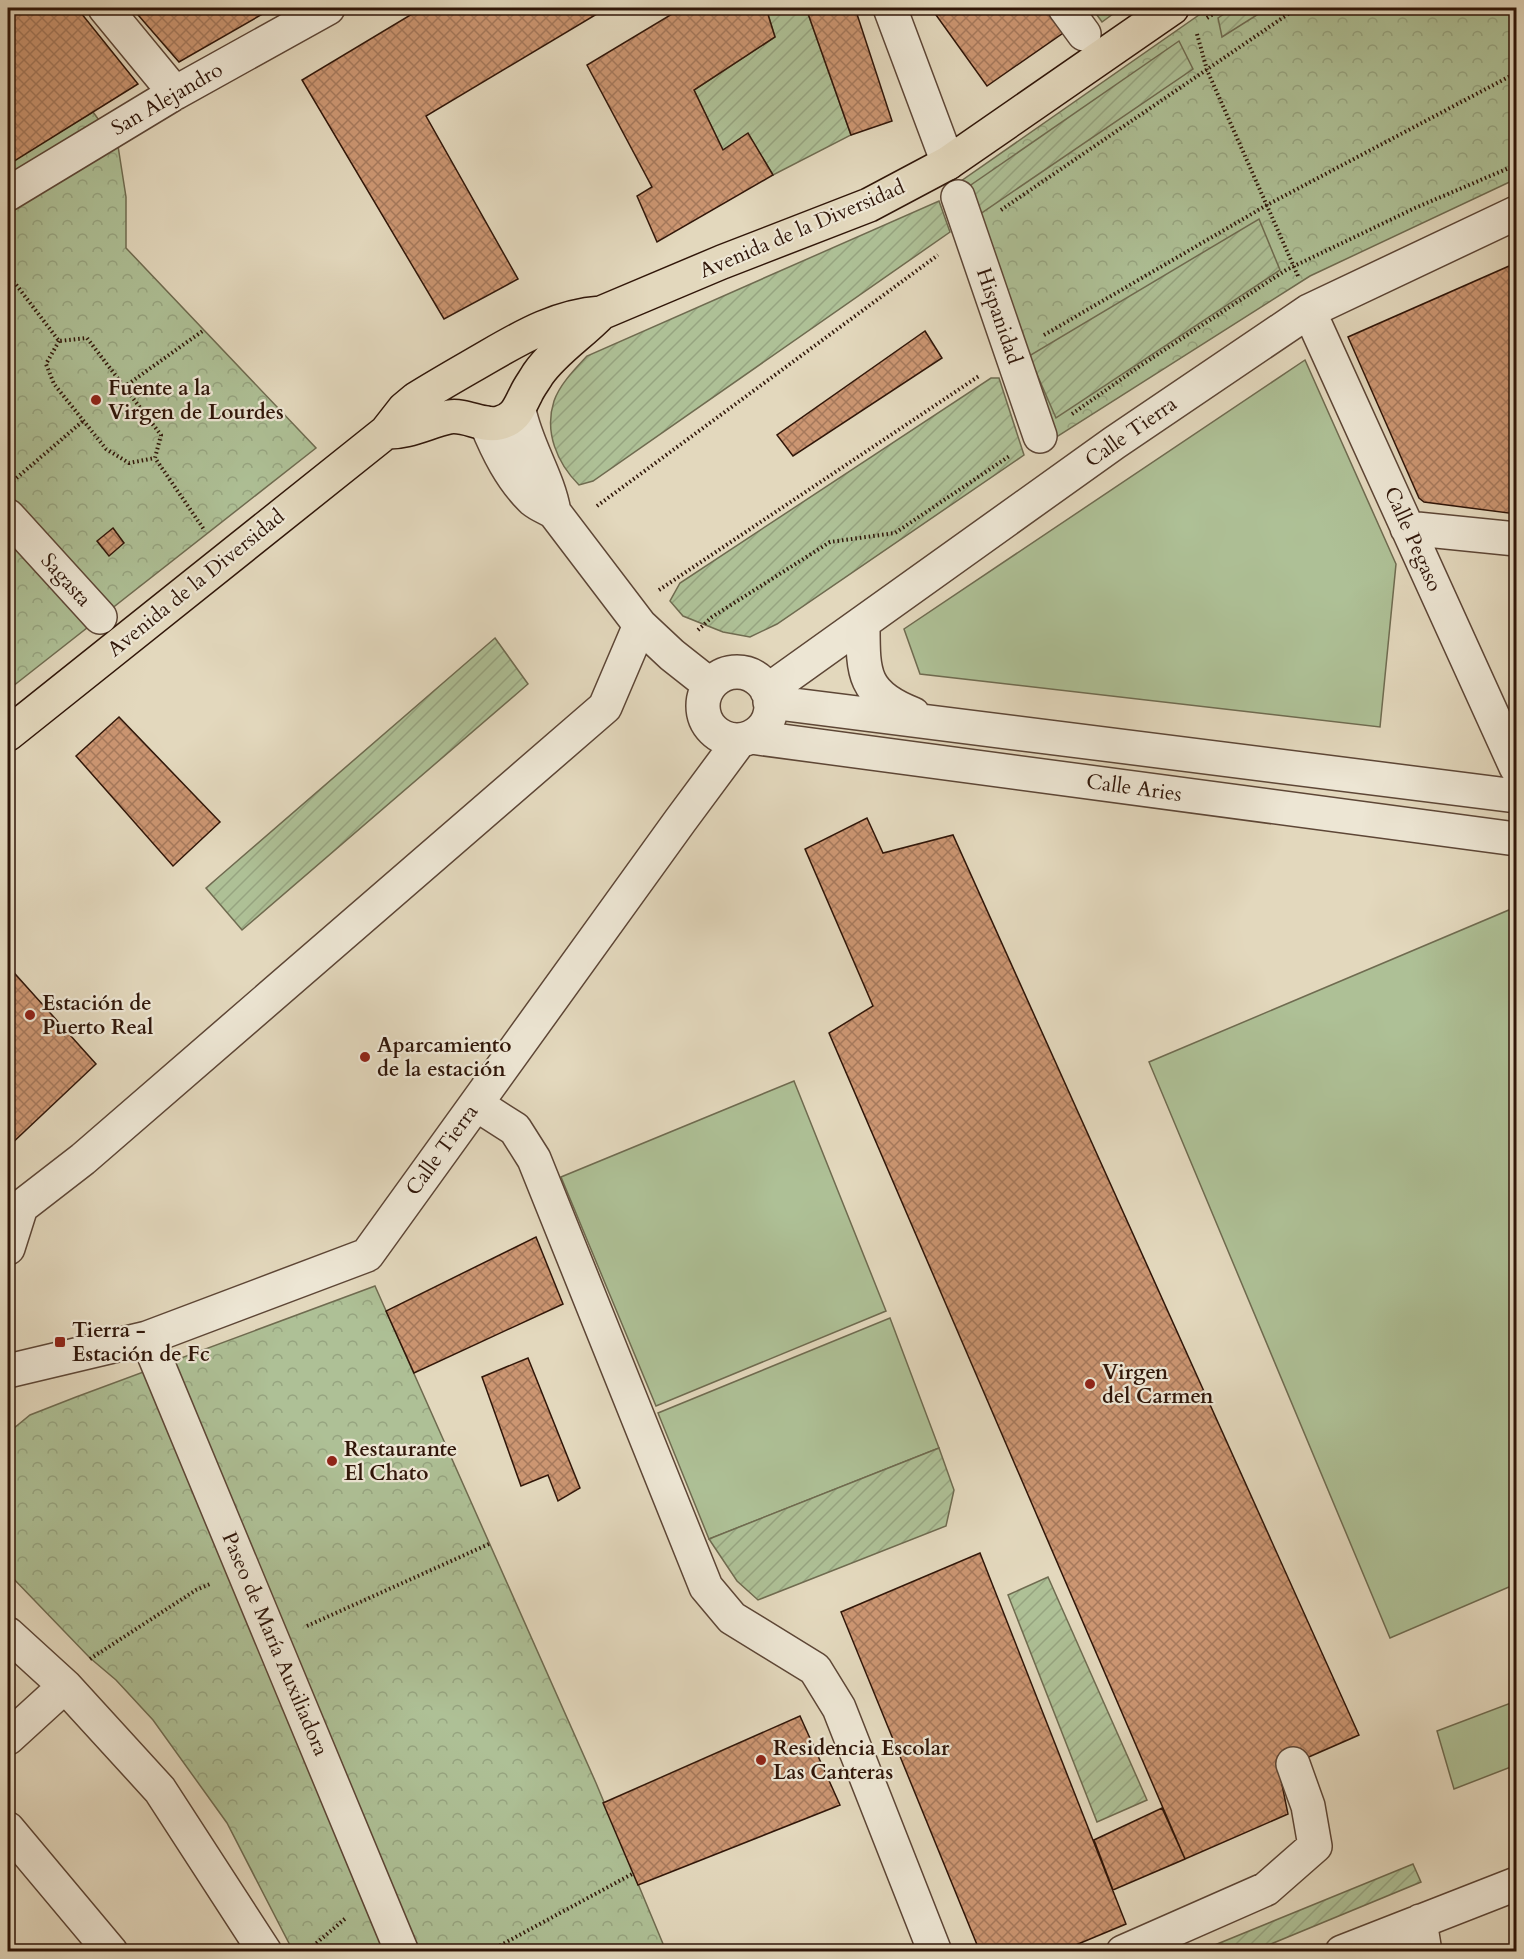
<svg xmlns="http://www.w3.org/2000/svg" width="1524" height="1959" viewBox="0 0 1524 1959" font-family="Cardo,serif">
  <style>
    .grass { fill: #aec096; stroke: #6f6b50; stroke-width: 1.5 }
    .park { fill: url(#park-crowns); stroke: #6f6b50; stroke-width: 1.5 }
    .garden { fill: url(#garden-furrows); stroke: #6f6b50; stroke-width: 1.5 }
    .building { fill: url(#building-cross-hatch); stroke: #301609; stroke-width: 1.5 }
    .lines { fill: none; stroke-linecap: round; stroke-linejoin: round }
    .minor-casing { stroke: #5d4636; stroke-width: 36 }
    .major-casing { stroke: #301609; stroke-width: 36 }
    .path { stroke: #301609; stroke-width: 4; stroke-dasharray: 1.5 3; stroke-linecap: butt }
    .minor { stroke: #ede6d4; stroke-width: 33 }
    .major { stroke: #e3d8bd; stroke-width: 33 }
    .poi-dot { fill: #8f2418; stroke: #ede6d4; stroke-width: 2 }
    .labels { text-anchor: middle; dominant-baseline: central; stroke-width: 4.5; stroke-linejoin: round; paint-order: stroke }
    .street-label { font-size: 21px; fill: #301609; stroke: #ede6d4 }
    .poi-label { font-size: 21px; font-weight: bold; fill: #301609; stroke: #ede6d4; text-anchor: start }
  </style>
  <defs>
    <pattern id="park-crowns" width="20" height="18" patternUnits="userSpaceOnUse" patternTransform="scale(1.5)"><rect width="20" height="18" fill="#aec096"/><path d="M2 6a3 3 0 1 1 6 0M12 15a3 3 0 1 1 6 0" fill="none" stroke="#96a480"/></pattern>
    <pattern id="garden-furrows" width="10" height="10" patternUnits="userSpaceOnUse" patternTransform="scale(1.5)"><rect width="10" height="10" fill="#aec096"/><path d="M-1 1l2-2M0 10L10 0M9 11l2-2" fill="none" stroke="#96a480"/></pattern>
    <pattern id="building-cross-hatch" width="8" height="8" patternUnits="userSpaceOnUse" patternTransform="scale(1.5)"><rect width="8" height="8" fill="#cc9672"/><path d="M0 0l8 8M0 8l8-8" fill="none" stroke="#a6795c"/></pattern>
  </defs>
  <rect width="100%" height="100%" fill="#e3d8bd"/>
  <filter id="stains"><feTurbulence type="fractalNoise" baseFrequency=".00333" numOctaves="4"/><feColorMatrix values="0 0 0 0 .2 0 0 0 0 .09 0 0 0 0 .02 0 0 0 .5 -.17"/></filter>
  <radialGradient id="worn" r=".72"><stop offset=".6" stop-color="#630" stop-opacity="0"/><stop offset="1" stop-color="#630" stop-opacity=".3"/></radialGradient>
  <path class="grass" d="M1092,8H1121L1102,22Z
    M1305,360L1396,564L1380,727L920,674L904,629Z
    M1516,907V1584L1390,1638L1149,1062Z
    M794,1081L886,1311L656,1406L561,1177Z
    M890,1318L939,1448L709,1539L658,1413Z
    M1516,1701V1765L1454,1789L1437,1731Z"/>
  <path class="park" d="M1209,8H1516V179L1310,276L1055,438L951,188Z
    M93,112L118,146L126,197V248L316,448L8,690V163Z
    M375,1286L596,1783L666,1951H293L227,1823L153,1720L116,1680L90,1658L8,1573V1433L30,1415L76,1397Z"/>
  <path class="garden" d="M766,8H806L851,135L773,175L748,134L723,150L694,90L775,37Z
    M1233,8H1268L1222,37L1218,18Z
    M1179,41L1193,69L980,214L968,187Z
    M939,201L950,232L593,481L579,485C557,463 544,432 554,401C560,384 575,369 587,356Z
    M1259,219L1280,270L1056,418L1029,356Z
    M991,378H999L1024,455L777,624L750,637L723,632L683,616L670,601L680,583Z
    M495,638L528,684L242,930L206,888Z
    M939,1448L954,1490L946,1526L758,1600L737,1581L709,1539Z
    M1048,1577L1147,1800L1097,1822L1008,1595Z
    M1413,1864L1421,1882L1254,1951H1200Z"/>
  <path class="building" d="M8,8H77L138,84L8,165Z
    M132,8H273L179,62Z
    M422,8H607L426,116L518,279L444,319L302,80Z
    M682,8H766L775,37L694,90L723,150L748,133L773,175L657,242L637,196L652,187L587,65Z
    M806,8H855L892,121L851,135Z
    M931,8H1050L1066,31L987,86Z
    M1516,263V514L1424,502L1419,498L1348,337Z
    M925,331L942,358L793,456L777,435Z
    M113,528L124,543L109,556L97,541Z
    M119,717L220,822L173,866L76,756Z
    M867,818L883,853L953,835L1359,1735L1279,1770L1288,1814L1185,1859L829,1033L873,1006L805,849Z
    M8,966L96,1064L8,1147Z
    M536,1237L563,1304L414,1373L386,1311Z
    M528,1358L580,1488L558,1501L548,1475L521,1486L482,1377Z
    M980,1553L1126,1924L1059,1952H980L841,1612Z
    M800,1716L840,1805L638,1885L603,1803Z
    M1162,1808L1185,1859L1113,1890L1094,1840Z"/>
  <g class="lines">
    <g class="minor-casing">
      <path id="minor" d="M105,8L175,93
        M890,8L948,163
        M1065,8L1084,34
        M8,194L175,93L328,8
        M958,197L1040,436
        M1309,311L1516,767
        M519,410C526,446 548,477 554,512
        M486,423C497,450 511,479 533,500C539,505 547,508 554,512L640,625L672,655L710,685
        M8,516L100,617
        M1407,528L1516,539
        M863,623C863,673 862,694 913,714
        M703 706a34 34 0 1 1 68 0a34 34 0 1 1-68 0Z
        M767,691L1114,443L1309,311L1516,213
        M770,702L1516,796
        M751,737L1516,839
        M476,1104L515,1129L534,1159L706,1587L732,1618L815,1669L839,1708L935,1952
        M8,1248L21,1207L83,1159L605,707L640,625
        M147,1338L402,1952
        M8,1371L147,1338L367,1255L680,821L740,740
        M8,1634L65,1686L160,1790L265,1952
        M8,1738L65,1686
        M8,1829L111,1952
        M1420,1921L1425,1952
        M1123,1952L1266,1889L1315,1846L1308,1806L1293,1764
        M1342,1952L1516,1884"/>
    </g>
    <g class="major-casing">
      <path id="major" d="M386,432C408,433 427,422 449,417C466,414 482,427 499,423C516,419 519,407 526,394C529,387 534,381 538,374C555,350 581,334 601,313
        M8,734L386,432L404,409L416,399C440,384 465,370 489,356C525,335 559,316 601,313L722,262L869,205L948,163L1172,8"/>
    </g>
    <path class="path" d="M1207,18L1222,8
      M1197,34L1207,70L1298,276
      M1001,210L1297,8
      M8,274L59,341L87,338L161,435L155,458L205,531
      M1044,335L1267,205L1516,73
      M59,341L46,364L54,384L106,449L129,463L155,458
      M124,387L204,330
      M1072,414L1140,366L1286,270L1415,208L1516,165
      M13,481L83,421
      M597,506L938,255
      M659,590L979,376
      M698,630L712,617L830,542L895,533L1011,455
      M307,1626L489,1544
      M90,1659L196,1590L210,1584
      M306,1952L347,1917
      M488,1952L634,1873"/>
    <use href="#minor" class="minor"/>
    <use href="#major" class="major"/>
  </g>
  <g class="poi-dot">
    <circle cx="96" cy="400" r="6"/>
    <circle cx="30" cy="1015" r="6"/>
    <circle cx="365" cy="1057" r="6"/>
    <rect x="54" y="1336" width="12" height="12" rx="3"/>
    <circle cx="1090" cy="1384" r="6"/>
    <circle cx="332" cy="1461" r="6"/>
    <circle cx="761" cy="1760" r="6"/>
  </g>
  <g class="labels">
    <g class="street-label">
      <text transform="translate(167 99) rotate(-30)">San Alejandro</text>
      <text transform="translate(802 229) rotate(-23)">Avenida de la Diversidad</text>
      <text transform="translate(999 316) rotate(71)">Hispanidad</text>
      <text transform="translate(1131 432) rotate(-35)">Calle Tierra</text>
      <text transform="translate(1413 539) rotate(66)">Calle Pegaso</text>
      <text transform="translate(66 580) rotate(48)">Sagasta</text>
      <text transform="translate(196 583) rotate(-39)">Avenida de la Diversidad</text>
      <text transform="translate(1134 788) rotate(8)">Calle Aries</text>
      <text transform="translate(442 1150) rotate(-54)">Calle Tierra</text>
      <text transform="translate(275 1644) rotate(67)">Paseo de María Auxiliadora</text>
    </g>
    <g class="poi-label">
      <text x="108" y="388">Fuente a la<tspan x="108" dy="24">Virgen de Lourdes</tspan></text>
      <text x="42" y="1003">Estación de<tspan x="42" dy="24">Puerto Real</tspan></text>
      <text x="377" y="1045">Aparcamiento<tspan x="377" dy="24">de la estación</tspan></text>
      <text x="72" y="1330">Tierra -<tspan x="72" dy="24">Estación de Fc</tspan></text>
      <text x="1102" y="1372">Virgen<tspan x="1102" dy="24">del Carmen</tspan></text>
      <text x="344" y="1449">Restaurante<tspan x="344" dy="24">El Chato</tspan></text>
      <text x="773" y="1748">Residencia Escolar<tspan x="773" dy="24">Las Canteras</tspan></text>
    </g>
  </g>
  <rect width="1524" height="1959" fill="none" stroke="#e3d8bd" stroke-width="30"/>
  <rect x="9" y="9" width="1506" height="1941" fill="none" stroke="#301609" stroke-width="3"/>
  <rect x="15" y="15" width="1494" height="1929" fill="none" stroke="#301609" stroke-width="1.5"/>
  <rect width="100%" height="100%" filter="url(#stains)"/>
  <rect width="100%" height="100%" fill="url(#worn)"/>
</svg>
